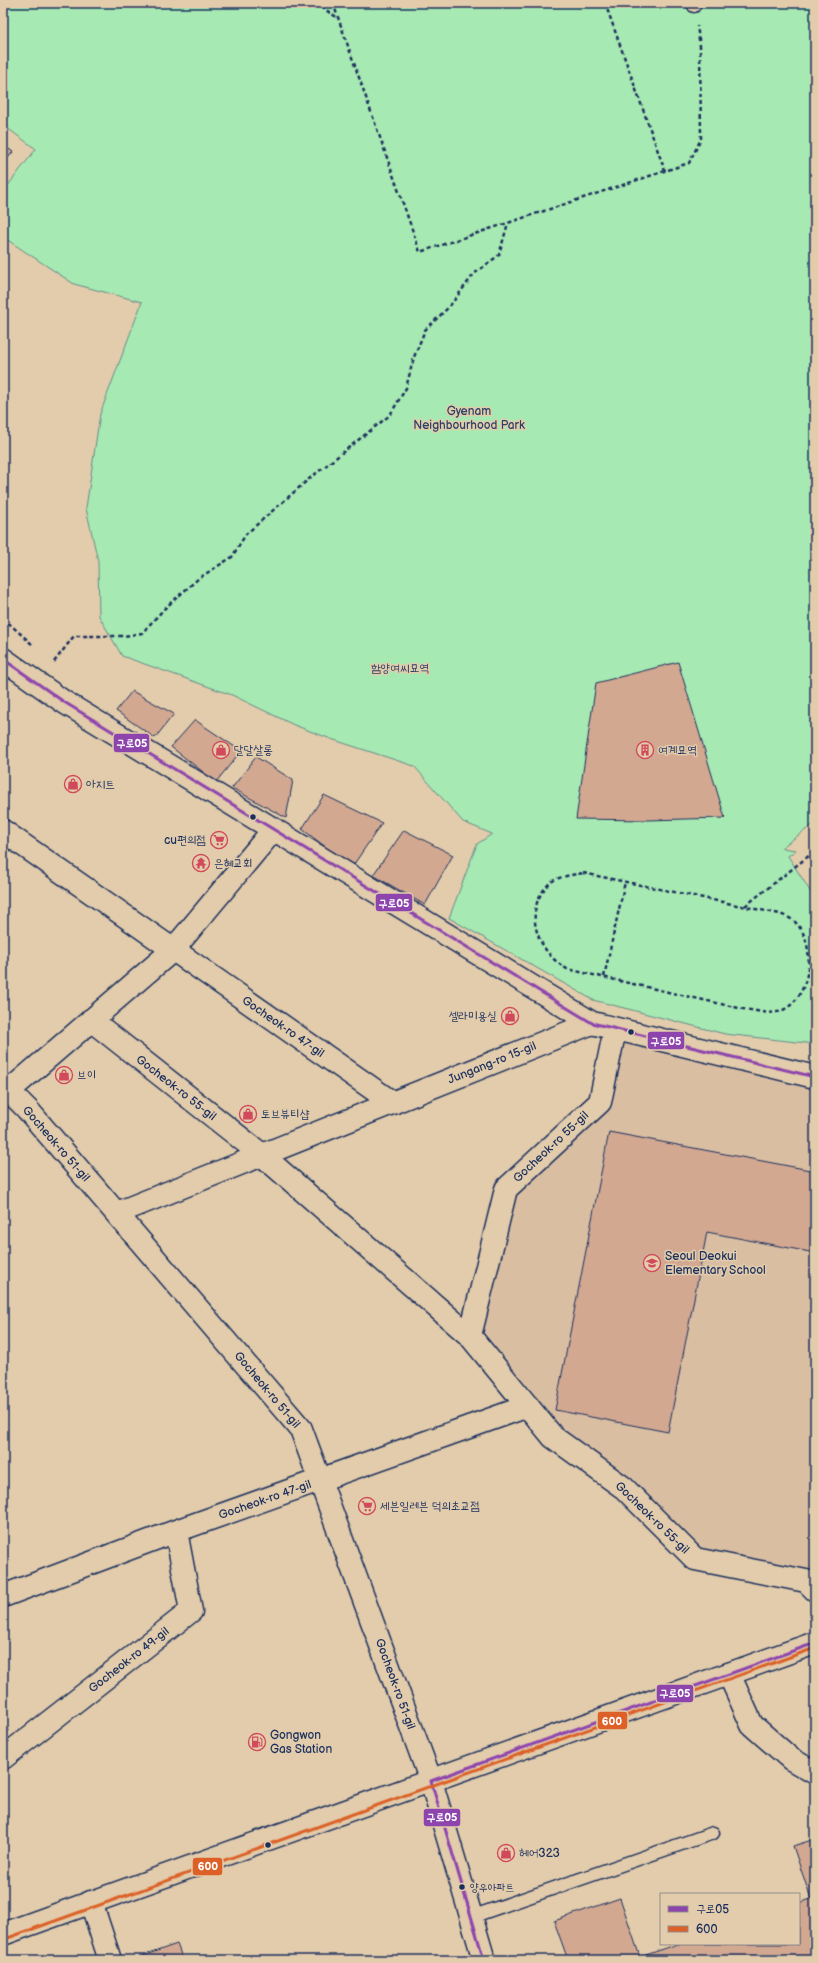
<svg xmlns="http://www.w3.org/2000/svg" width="818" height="1963" viewBox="0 0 818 1963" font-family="'Balsamiq Sans','Poor Story',sans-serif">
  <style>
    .built { fill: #d9bea2 }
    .green { fill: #a7e9b2; stroke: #618c88 }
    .building { fill: #d2a891; stroke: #1b2f5e }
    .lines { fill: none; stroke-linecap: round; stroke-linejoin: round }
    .service-casing { stroke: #1b2f5e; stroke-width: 15 }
    .minor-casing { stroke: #1b2f5e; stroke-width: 25 }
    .secondary-casing { stroke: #1b2f5e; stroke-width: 25 }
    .path { stroke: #1b2f5e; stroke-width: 2.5; stroke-dasharray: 4 3; stroke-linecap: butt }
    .service { stroke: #e2ccab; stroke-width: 12 }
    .minor { stroke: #e2ccab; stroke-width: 22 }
    .secondary { stroke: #e2ccab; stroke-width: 22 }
    .bus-1-casing { stroke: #e2ccab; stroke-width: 6 }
    .bus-2-casing { stroke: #e2ccab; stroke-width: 6 }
    .bus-1 { stroke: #8e44ad; stroke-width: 3 }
    .bus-2 { stroke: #dc6028; stroke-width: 3 }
    .bus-dot { fill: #1b2f5e; stroke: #e2ccab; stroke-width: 1.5 }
    .labels { text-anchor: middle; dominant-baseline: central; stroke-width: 3; stroke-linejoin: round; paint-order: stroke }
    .bus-label { font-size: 11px; fill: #1b2f5e; stroke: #e2ccab; text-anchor: start }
    .park-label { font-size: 12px; fill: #294266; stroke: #e2ccab }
    .poi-label { font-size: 12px; fill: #1b2f5e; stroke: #e2ccab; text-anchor: start }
    .street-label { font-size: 12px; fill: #1b2f5e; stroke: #e2ccab }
    .line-badge { stroke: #e2ccab; stroke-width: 1.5 }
    .badge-label { font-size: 11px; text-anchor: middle; font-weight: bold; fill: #fff }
  </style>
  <rect width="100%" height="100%" fill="#e2ccab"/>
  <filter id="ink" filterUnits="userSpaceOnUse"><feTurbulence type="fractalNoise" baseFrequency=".025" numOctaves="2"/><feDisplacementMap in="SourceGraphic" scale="8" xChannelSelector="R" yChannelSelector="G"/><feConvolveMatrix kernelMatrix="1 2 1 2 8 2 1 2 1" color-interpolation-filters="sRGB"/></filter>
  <g filter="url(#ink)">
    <path class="built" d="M615,1029L815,1077V1590L695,1559L553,1437L470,1336L506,1189L600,1102Z"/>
    <path class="green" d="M3,3H815V823L781,848L796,850L788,856L815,899V1044L725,1034L593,1000L449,918L477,844L492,834L463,822L414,766L331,739L294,725L232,695L122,656L99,616L98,561L86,508L100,414L142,302L74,284L3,237V192L36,149L3,125Z"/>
    <path class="building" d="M3,145L13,152L3,164Z
      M678,662L725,818L647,820L576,819L596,683Z
      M132,691L174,714L155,738L116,711Z
      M195,720L241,751L216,782L171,747Z
      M256,757L293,780L286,818L232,788Z
      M324,795L382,823L352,867L302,829Z
      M404,830L453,855L425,905L373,875Z
      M609,1132L815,1171V1253L707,1232L668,1432L555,1410Z
      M815,1839V1960H568L554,1921L620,1898L640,1957L678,1944H799V1903L811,1899L793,1846Z
      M177,1944L183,1960H138L137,1958Z"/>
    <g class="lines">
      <g class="service-casing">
        <path id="service" d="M693,3L694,6
          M471,1917L713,1833"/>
      </g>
      <g class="minor-casing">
        <path id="minor" d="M3,659L64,702L592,1023L815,1077
          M3,831L393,1103
          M91,1020L262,1155L470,1336L553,1437L624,1488L695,1559L806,1581L815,1590
          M3,1085L27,1109L301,1429L431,1781L484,1960
          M9,1091L173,950L274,829
          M117,1213L592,1023
          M470,1336L506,1189L600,1102L615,1029
          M3,1596L176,1531L528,1406
          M729,1674L752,1725L791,1759L815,1773
          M3,1758L191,1611L176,1531
          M91,1902L110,1960"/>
      </g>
      <g class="secondary-casing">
        <path id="secondary" d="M3,1934L815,1643"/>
      </g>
      <path class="path" d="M315,3L338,18
        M333,3L420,252L689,163L701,139L700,46L697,26
        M605,3L665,171
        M3,618L34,646
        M54,662L74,636H124L142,633L165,608L199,578L232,557L246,534L309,479L390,415L406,388L414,357L425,330L449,307L474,274L499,255L508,223
        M583,873L780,914C785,916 793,919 796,923C817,944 811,997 783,1010C772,1016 755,1010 743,1009L567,969C537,952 521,910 550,883C558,876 573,875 583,873Z
        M745,906L815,851
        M604,977L625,882"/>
      <use href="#service" class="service"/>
      <use href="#minor" class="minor"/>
      <use href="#secondary" class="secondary"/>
      <g class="bus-1-casing">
        <path id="bus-1" d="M3,659L64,702L592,1023L815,1077
          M484,1960L431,1781L815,1643"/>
      </g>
      <g class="bus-2-casing">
        <path id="bus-2" d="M5,1939L815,1648"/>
      </g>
      <use href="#bus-1" class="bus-1"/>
      <use href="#bus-2" class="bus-2"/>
    </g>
  </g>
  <defs>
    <g id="shop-ring" transform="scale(0.9)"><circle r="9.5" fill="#e2ccab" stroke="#d1495b" stroke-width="1.5"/><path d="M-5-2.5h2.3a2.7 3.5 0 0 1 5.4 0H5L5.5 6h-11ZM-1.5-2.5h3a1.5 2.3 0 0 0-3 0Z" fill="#d1495b"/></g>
    <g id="building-ring" transform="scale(0.9)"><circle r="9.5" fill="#e2ccab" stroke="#d1495b" stroke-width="1.5"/><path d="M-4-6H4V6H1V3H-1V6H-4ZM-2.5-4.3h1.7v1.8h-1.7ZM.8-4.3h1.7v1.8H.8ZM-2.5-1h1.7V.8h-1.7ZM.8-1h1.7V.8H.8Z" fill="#d1495b"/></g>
    <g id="supermarket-ring" transform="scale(0.9)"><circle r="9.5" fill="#e2ccab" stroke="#d1495b" stroke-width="1.5"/><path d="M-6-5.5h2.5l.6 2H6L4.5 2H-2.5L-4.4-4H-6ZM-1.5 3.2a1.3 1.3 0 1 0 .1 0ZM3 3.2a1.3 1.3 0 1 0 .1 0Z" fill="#d1495b"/></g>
    <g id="temple-ring" transform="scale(0.9)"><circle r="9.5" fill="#e2ccab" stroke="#d1495b" stroke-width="1.5"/><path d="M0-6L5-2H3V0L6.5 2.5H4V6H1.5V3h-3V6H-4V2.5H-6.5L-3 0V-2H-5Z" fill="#d1495b"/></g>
    <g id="school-ring" transform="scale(0.9)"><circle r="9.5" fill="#e2ccab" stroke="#d1495b" stroke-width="1.5"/><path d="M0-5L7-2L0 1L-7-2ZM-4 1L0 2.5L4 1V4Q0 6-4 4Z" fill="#d1495b"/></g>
    <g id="fuel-ring" transform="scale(0.9)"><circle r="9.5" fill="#e2ccab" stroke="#d1495b" stroke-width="1.5"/><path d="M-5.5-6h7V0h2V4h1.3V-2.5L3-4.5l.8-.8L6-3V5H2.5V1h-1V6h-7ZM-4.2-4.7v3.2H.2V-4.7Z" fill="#d1495b"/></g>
  </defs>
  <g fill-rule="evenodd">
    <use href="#shop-ring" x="221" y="750"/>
    <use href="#building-ring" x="645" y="750"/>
    <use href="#shop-ring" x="73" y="784"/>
    <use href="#supermarket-ring" x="219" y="840"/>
    <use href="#temple-ring" x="201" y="863"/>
    <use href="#shop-ring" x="510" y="1016"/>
    <use href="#shop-ring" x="64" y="1075"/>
    <use href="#shop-ring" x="248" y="1114"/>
    <use href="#school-ring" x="652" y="1263"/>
    <use href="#supermarket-ring" x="367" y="1506"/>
    <use href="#fuel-ring" x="257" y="1742"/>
    <use href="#shop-ring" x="506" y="1853"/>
  </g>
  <g class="bus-dot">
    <circle cx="253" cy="817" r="3.5"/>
    <circle cx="631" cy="1032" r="3.5"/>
    <circle cx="268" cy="1845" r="3.5"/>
    <circle cx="462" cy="1887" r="3.5"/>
  </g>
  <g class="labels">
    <g class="bus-label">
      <text x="470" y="1887">양우아파트</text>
    </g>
    <g class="park-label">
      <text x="469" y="411">Gyenam<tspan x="469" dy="14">Neighbourhood Park</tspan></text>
      <text x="400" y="668">함양여씨묘역</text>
    </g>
    <g class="poi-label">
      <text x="234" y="750">달달살롱</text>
      <text x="658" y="750">여계묘역</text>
      <text x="86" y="784">아지트</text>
      <text x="206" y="840" text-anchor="end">cu편의점</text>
      <text x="214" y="863">은혜교회</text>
      <text x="497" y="1016" text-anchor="end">셀라미용실</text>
      <text x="77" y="1075">브이</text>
      <text x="261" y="1114">토브뷰티샵</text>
      <text x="665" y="1256">Seoul Deokui<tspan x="665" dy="14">Elementary School</tspan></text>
      <text x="380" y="1506">세븐일레븐 덕의초교점</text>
      <text x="270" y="1735">Gongwon<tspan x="270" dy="14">Gas Station</tspan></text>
      <text x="519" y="1853">헤어323</text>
    </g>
    <g class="street-label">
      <text transform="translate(283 1027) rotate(35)">Gocheok-ro 47-gil</text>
      <text transform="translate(492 1063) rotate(-22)">Jungang-ro 15-gil</text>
      <text transform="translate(176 1088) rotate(38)">Gocheok-ro 55-gil</text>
      <text transform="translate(56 1144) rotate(49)">Gocheok-ro 51-gil</text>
      <text transform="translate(551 1147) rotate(-43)">Gocheok-ro 55-gil</text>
      <text transform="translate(267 1390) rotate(50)">Gocheok-ro 51-gil</text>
      <text transform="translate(265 1500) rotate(-19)">Gocheok-ro 47-gil</text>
      <text transform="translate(652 1518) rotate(44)">Gocheok-ro 55-gil</text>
      <text transform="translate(129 1660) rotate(-38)">Gocheok-ro 49-gil</text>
      <text transform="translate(395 1684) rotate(70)">Gocheok-ro 51-gil</text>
    </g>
  </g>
  <g class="line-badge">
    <rect x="113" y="733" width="37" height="20" rx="4" fill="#8e44ad"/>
    <rect x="375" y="893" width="38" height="19" rx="4" fill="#8e44ad"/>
    <rect x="647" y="1031" width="38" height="19" rx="4" fill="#8e44ad"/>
    <rect x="656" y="1684" width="38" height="19" rx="4" fill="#8e44ad"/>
    <rect x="597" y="1711" width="31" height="19" rx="4" fill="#dc6028"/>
    <rect x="423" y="1808" width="38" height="19" rx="4" fill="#8e44ad"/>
    <rect x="192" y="1857" width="31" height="19" rx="4" fill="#dc6028"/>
  </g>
  <g class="badge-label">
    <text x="132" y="747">구로05</text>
    <text x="394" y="907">구로05</text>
    <text x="666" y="1045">구로05</text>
    <text x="675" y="1697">구로05</text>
    <text x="612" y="1725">600</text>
    <text x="442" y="1821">구로05</text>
    <text x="208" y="1870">600</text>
  </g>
  <rect width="818" height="1963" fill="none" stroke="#e2ccab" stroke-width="16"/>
  <rect x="8" y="8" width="802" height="1947" fill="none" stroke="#1b2f5e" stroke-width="1.5" filter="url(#ink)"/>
  <rect x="660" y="1893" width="140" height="52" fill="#e2ccab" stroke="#928d8c"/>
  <rect x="668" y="1906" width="20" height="6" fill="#8e44ad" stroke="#928d8c"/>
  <text x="696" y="1913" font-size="12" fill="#1b2f5e">구로05</text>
  <rect x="668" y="1926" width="20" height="6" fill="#dc6028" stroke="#928d8c"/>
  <text x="696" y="1933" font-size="12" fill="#1b2f5e">600</text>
</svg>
